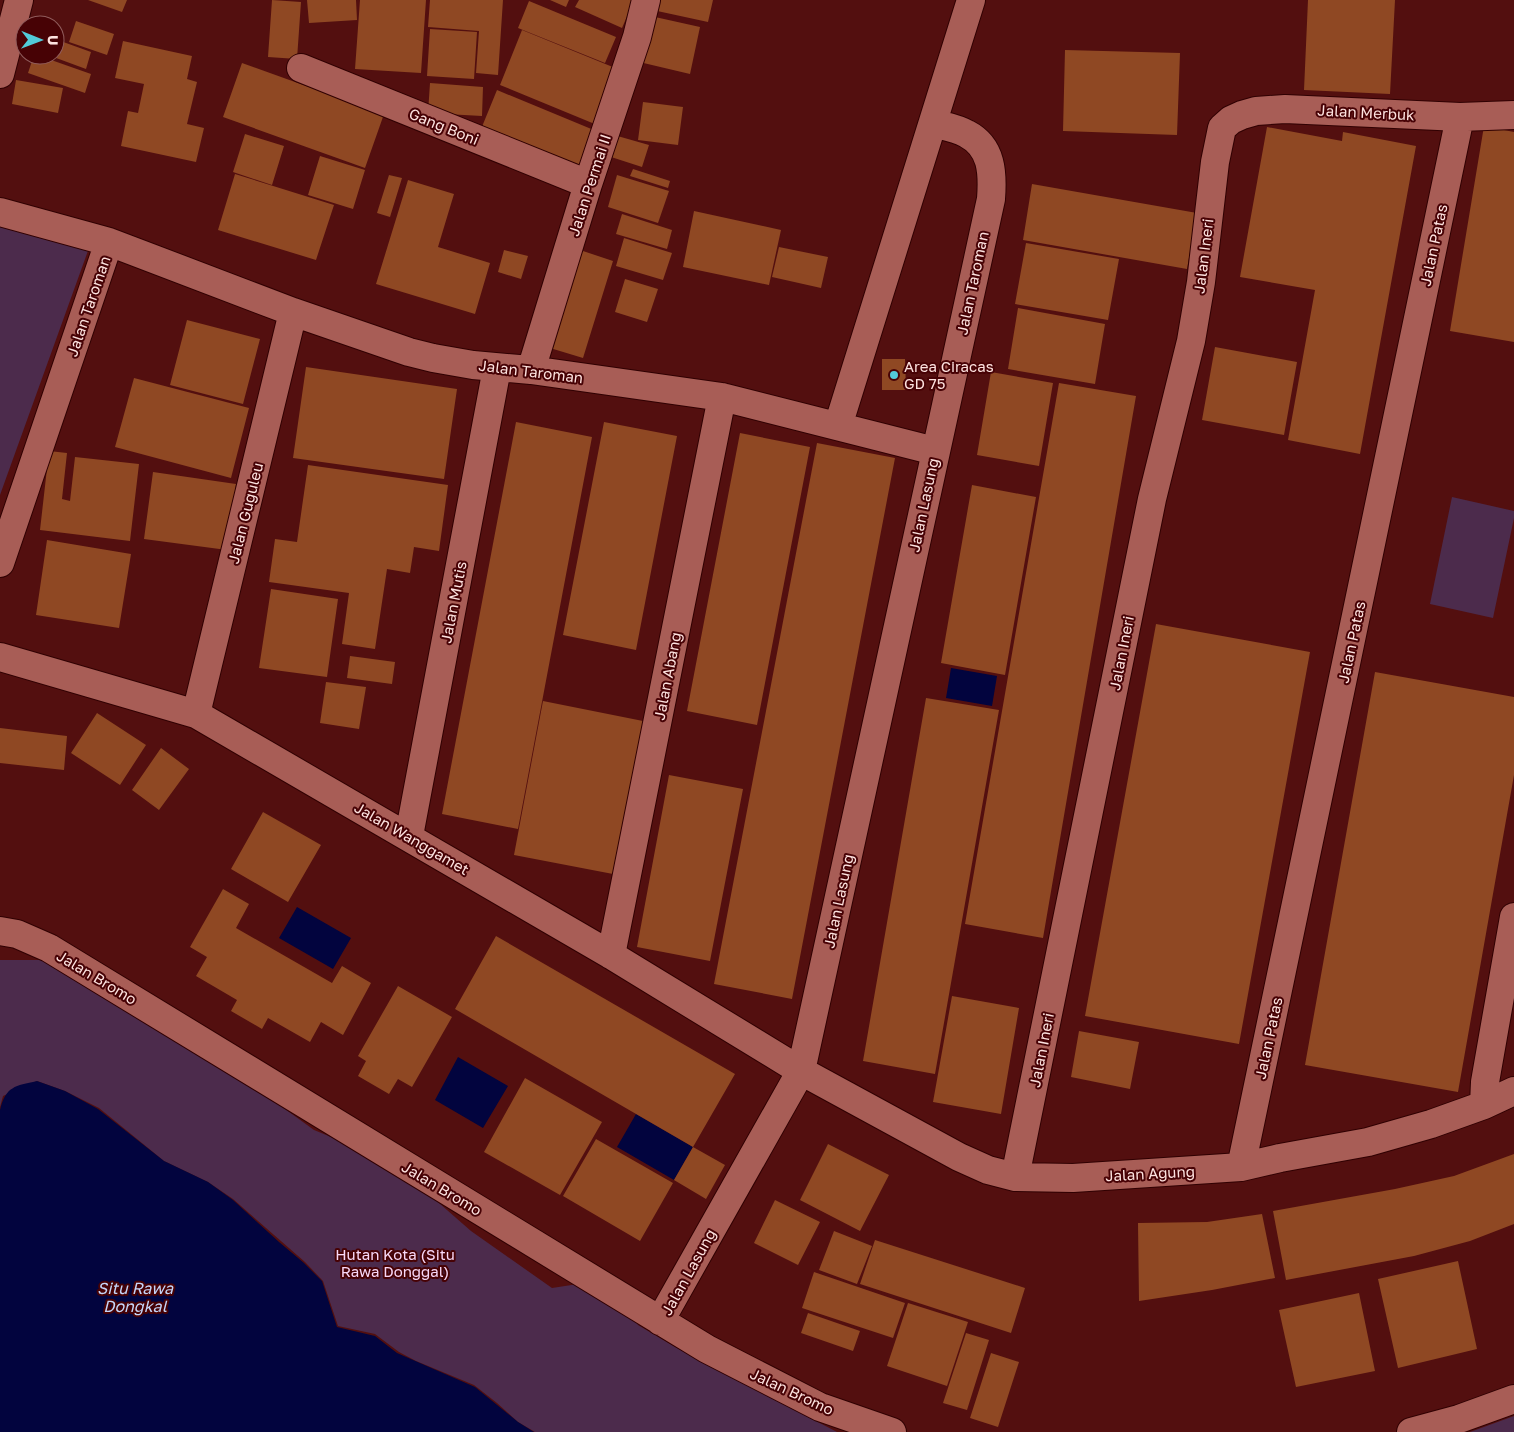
<svg xmlns="http://www.w3.org/2000/svg" width="1514" height="1432" viewBox="0 0 1514 1432" font-family="'Golos Text',sans-serif">
  <style>
    .green { fill: #4c2b4c }
    .water { fill: #02043e }
    .building { fill: #8f4823 }
    .lines { fill: none; stroke-linecap: round; stroke-linejoin: round }
    .street-casing { stroke: #300002; stroke-width: 30 }
    .street { stroke: #a85d56; stroke-width: 28 }
    .poi-dot { fill: #52cbd9; stroke: #470205; stroke-width: 2 }
    .labels { text-anchor: middle; dominant-baseline: central; stroke-width: 4; stroke-linejoin: round; paint-order: stroke }
    .street-label { font-size: 15px; fill: #fde2df; stroke: #470205 }
    .poi-label { font-size: 15px; fill: #fde2df; stroke: #470205; text-anchor: start }
    .park-label { font-size: 15px; fill: #f8d8f8; stroke: #470205 }
    .water-label { font-size: 16px; font-style: italic; fill: #c4d5fa; stroke: #470205 }
  </style>
  <rect width="100%" height="100%" fill="#530f0f"/>
  <path class="green" d="M0,223L89,248L0,495Z
    M1452,497L1514,511V518L1493,618L1430,604Z
    M0,960H60L234,1072L314,1130L392,1162L471,1231L552,1288L578,1284L622,1302L638,1325L675,1347L837,1432H535L518,1422L497,1403L474,1385L416,1361L399,1352L375,1334L338,1326L323,1281L305,1262L233,1199L208,1182L164,1161L99,1108L65,1091L37,1081L3,1096L0,1107Z
    M1514,1416V1432H1470Z"/>
  <path class="water" d="M951,668L997,676L992,706L946,698Z
    M297,907L351,938L333,969L279,938Z
    M458,1057L508,1086L483,1128L435,1100Z
    M37,1081L65,1091L98,1109L164,1161L208,1182L233,1200L279,1242L304,1263L322,1281L337,1327L375,1336L397,1353L475,1387L518,1422L534,1432H0V1110C6,1086 15,1086 37,1081Z
    M636,1114L693,1147L674,1180L617,1147Z"/>
  <path class="building" d="M88,0H127L122,12Z
    M272,0L301,2L297,59L268,57Z
    M307,0H356L357,20L309,23Z
    M360,0H426L421,73L355,69Z
    M430,0H503L498,75L476,73L479,31L428,27Z
    M550,0H569L566,7Z
    M579,0H634L622,28L575,7Z
    M650,0H713L708,22L648,9Z
    M1308,0H1395L1390,94L1304,90Z
    M529,1L616,37L605,63L518,28Z
    M646,15L700,27L690,74L635,61Z
    M76,21L114,34L107,55L69,42Z
    M430,29L477,32L474,79L427,76Z
    M522,30L625,72L602,127L500,85Z
    M55,39L91,52L86,69L48,55H55Z
    M123,41L192,56L187,79L197,82L187,124L204,128L196,162L121,146L128,111L138,113L144,84L115,78Z
    M1065,50L1180,53L1177,135L1063,131Z
    M34,55H37L91,74L85,93L28,73Z
    M242,63L384,114L365,168L223,117Z
    M16,80L63,88L58,113L12,104Z
    M430,83L483,87L482,116L428,113Z
    M497,90L601,133L583,177L479,134Z
    M643,102L683,107L678,145L638,140Z
    M1484,126L1514,132V342L1450,331Z
    M1267,127L1342,141L1343,132L1416,146L1360,454L1288,440L1315,290L1240,277Z
    M245,134L284,146L272,185L233,172Z
    M614,135L649,145L642,167L608,156Z
    M320,156L365,170L353,209L308,195Z
    M633,169L670,181L668,188L630,176Z
    M235,174L334,205L316,260L218,230Z
    M389,175L402,178L390,217L377,213Z
    M617,175L669,191L658,223L608,207Z
    M408,180L454,194L438,247L490,263L475,314L376,284Z
    M1032,184L1197,213L1187,269L1023,240Z
    M694,211L781,230L769,285L683,267Z
    M622,214L672,230L667,249L616,234Z
    M624,238L672,253L663,280L616,266Z
    M1026,243L1119,259L1108,320L1015,304Z
    M779,247L828,257L821,288L772,277Z
    M504,250L528,256L521,279L498,272Z
    M580,250L613,261L583,358L550,348Z
    M625,279L658,289L647,322L615,312Z
    M1018,308L1105,324L1095,384L1008,369Z
    M187,320L260,339L243,404L170,385Z
    M1215,347L1297,362L1284,435L1202,420Z
    M882,359H905L906,390H882Z
    M306,367L457,389L444,479L293,458Z
    M991,372L1053,383L1039,466L977,455Z
    M134,378L249,408L231,478L115,447Z
    M1059,383L1136,396L1043,938L965,924Z
    M516,422L592,437L518,829L442,814Z
    M604,422L677,436L636,650L563,635Z
    M740,433L810,447L757,725L687,711Z
    M817,443L895,458L792,999L714,984Z
    M49,451L67,453L62,499L70,501L75,457L139,464L130,541L40,530Z
    M308,465L448,485L439,551L414,547L410,573L387,569L375,649L342,644L349,593L269,582L275,539L297,542Z
    M153,472L236,484L227,550L144,539Z
    M972,485L1036,497L1005,675L941,663Z
    M47,540L131,554L119,628L36,615Z
    M271,589L338,599L327,677L259,668Z
    M1156,624L1310,652L1239,1044L1085,1016Z
    M350,656L395,662L392,684L347,678Z
    M1375,672L1514,697V775L1458,1092L1305,1065Z
    M326,682L366,687L359,729L320,723Z
    M926,698L999,710L935,1074L863,1061Z
    M543,701L643,721L613,874L514,855Z
    M97,713L146,745L120,785L71,753Z
    M0,728L67,736L64,770L0,763Z
    M161,748L189,769L159,810L132,790Z
    M669,775L743,789L710,961L637,947Z
    M263,812L321,845L288,902L231,869Z
    M223,889L249,904L236,928L332,983L342,966L371,983L343,1035L321,1022L310,1042L268,1018L262,1029L231,1011L237,1000L196,976L207,957L190,947Z
    M496,936L735,1074L693,1147L455,1009Z
    M398,986L452,1017L412,1087L398,1079L389,1094L358,1076L366,1061L358,1056Z
    M952,996L1019,1008L1001,1114L933,1102Z
    M1079,1031L1139,1042L1130,1089L1071,1077Z
    M525,1078L602,1122L560,1195L484,1152Z
    M596,1139L673,1183L640,1241L563,1196Z
    M828,1144L889,1175L860,1231L800,1200Z
    M693,1147L725,1165L706,1199L674,1180Z
    M1514,1154V1224L1470,1241L1414,1256L1286,1280L1273,1211L1395,1189L1454,1176Z
    M775,1200L820,1222L798,1265L754,1243Z
    M1262,1214L1275,1278L1212,1290L1139,1301L1138,1223L1207,1222Z
    M834,1231L872,1246L857,1284L819,1270Z
    M875,1240L1025,1288L1011,1333L860,1284Z
    M1458,1261L1477,1349L1398,1368L1378,1279Z
    M814,1272L905,1303L893,1338L802,1308Z
    M1359,1293L1375,1371L1296,1387L1279,1310Z
    M908,1303L968,1322L947,1386L887,1366Z
    M808,1313L860,1331L853,1351L801,1333Z
    M966,1333L989,1340L967,1410L943,1403Z
    M991,1353L1019,1362L998,1427L970,1418Z"/>
  <g class="lines">
    <g class="street-casing">
      <path id="street" d="M301,68L588,184
        M0,74L19,0
        M0,212L109,242L293,312L409,352L433,358L473,365L531,370L722,397L935,451
        M531,370L588,184L637,37L646,0
        M838,426L971,0
        M0,563L109,242
        M0,657L196,714L611,955L801,1071L959,1157L988,1170L1015,1177L1073,1178L1241,1167L1280,1158L1368,1142L1431,1124L1484,1105L1514,1091
        M196,714L293,312
        M409,836L497,368
        M0,931L17,934L49,948L707,1349L820,1407L892,1432
        M611,955L722,397
        M1484,1105L1485,1082L1514,917
        M1241,1167L1460,117
        M1015,1177L1152,499L1191,341L1201,282L1215,162L1222,128L1231,120L1242,115L1256,111L1285,109L1460,117L1514,115
        M660,1321L801,1071L991,199C993,173 992,147 967,134C957,128 944,126 933,123
        M1411,1432L1459,1419L1514,1399"/>
    </g>
    <use href="#street" class="street"/>
  </g>
  <circle class="poi-dot" cx="894" cy="375" r="5"/>
  <g class="labels">
    <g class="street-label">
      <text transform="translate(1366 112) rotate(3)">Jalan Merbuk</text>
      <text transform="translate(444 126) rotate(22)">Gang Boni</text>
      <text transform="translate(589 185) rotate(-72)">Jalan Permai II</text>
      <text transform="translate(1433 245) rotate(-78)">Jalan Patas</text>
      <text transform="translate(1203 256) rotate(-83)">Jalan Ineri</text>
      <text transform="translate(972 283) rotate(-78)">Jalan Taroman</text>
      <text transform="translate(88 306) rotate(-71)">Jalan Taroman</text>
      <text transform="translate(531 371) rotate(7)">Jalan Taroman</text>
      <text transform="translate(923 505) rotate(-78)">Jalan Lasung</text>
      <text transform="translate(245 513) rotate(-76)">Jalan Guguleu</text>
      <text transform="translate(453 602) rotate(-79)">Jalan Mutis</text>
      <text transform="translate(1351 642) rotate(-78)">Jalan Patas</text>
      <text transform="translate(1121 653) rotate(-79)">Jalan Ineri</text>
      <text transform="translate(667 676) rotate(-79)">Jalan Abang</text>
      <text transform="translate(412 838) rotate(30)">Jalan Wanggamet</text>
      <text transform="translate(838 901) rotate(-78)">Jalan Lasung</text>
      <text transform="translate(97 977) rotate(31)">Jalan Bromo</text>
      <text transform="translate(1268 1038) rotate(-78)">Jalan Patas</text>
      <text transform="translate(1041 1050) rotate(-79)">Jalan Ineri</text>
      <text transform="translate(1150 1173) rotate(-3)">Jalan Agung</text>
      <text transform="translate(442 1188) rotate(31)">Jalan Bromo</text>
      <text transform="translate(688 1272) rotate(-61)">Jalan Lasung</text>
      <text transform="translate(792 1391) rotate(25)">Jalan Bromo</text>
    </g>
    <g class="poi-label">
      <text x="904" y="366">Area Ciracas<tspan x="904" dy="17">GD 75</tspan></text>
    </g>
    <g class="park-label">
      <text x="395" y="1254">Hutan Kota (Situ<tspan x="395" dy="17">Rawa Donggal)</tspan></text>
    </g>
    <g class="water-label">
      <text x="135" y="1288">Situ Rawa<tspan x="135" dy="18">Dongkal</tspan></text>
    </g>
  </g>
  <g transform="translate(40 40) rotate(91)"><circle r="24" fill="#470205" stroke="#905c5c"/>
  <path d="M0-4L9 19L0 12L-9 19Z" fill="#52cbd9"/>
  <text y="-8" font-size="14" font-weight="bold" text-anchor="middle" fill="#fde2df">U</text>
  </g>
</svg>
